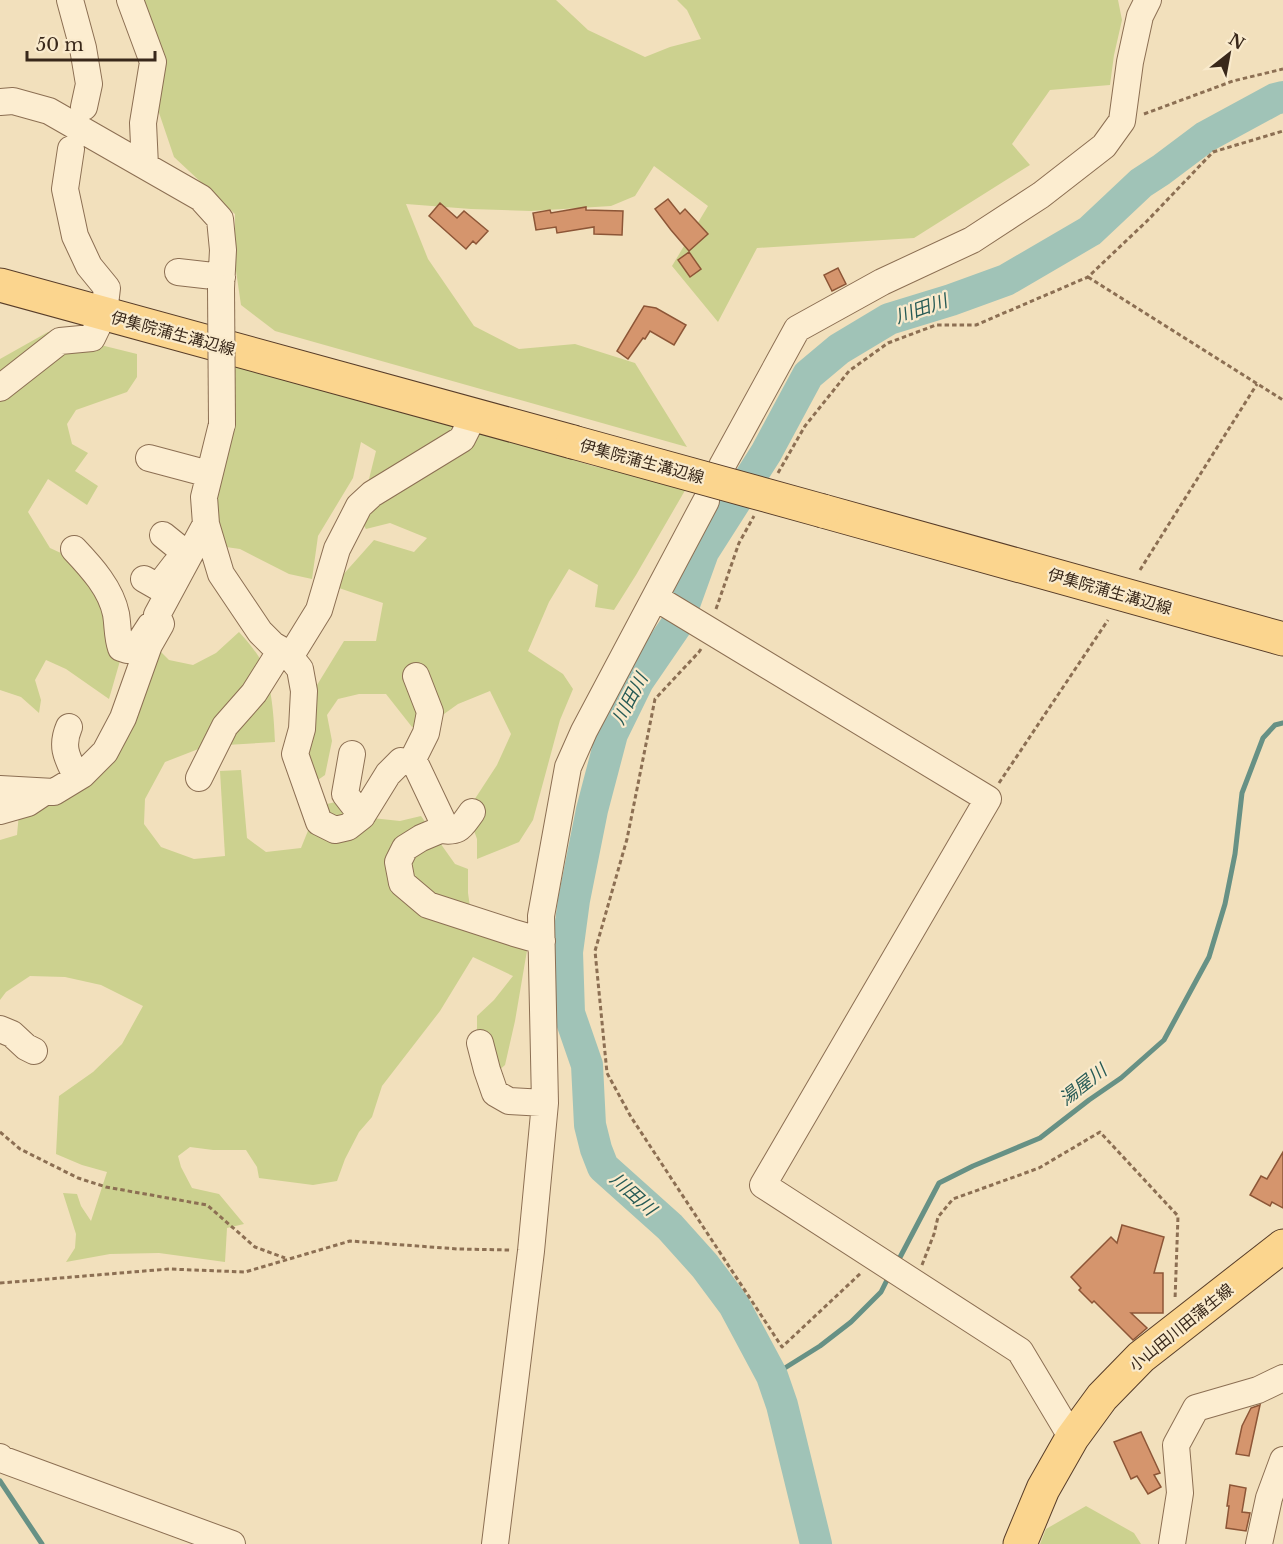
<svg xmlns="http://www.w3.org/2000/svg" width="1283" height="1544" viewBox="0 0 1283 1544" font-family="'Libre Baskerville','Noto Sans JP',serif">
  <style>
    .green { fill: #ccd18f }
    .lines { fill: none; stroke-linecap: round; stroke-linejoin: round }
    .stream { stroke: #679185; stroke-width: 5 }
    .river { stroke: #a0c3b7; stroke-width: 32 }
    .building { fill: #d5956d; stroke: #8d5637; stroke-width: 1.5 }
    .minor-casing { stroke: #8c6f53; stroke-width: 28 }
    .major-casing { stroke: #583d29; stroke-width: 35 }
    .path { stroke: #8c6f53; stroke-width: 3; stroke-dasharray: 4.5 3; stroke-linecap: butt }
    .minor { stroke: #fcedd0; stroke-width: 26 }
    .major { stroke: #fbd58e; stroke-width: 33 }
    .minor-bridge-casing { stroke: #8c6f53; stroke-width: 28; stroke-linecap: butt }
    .major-bridge-casing { stroke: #583d29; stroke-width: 35; stroke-linecap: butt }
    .minor-bridge { stroke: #fcedd0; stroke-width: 26 }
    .major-bridge { stroke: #fbd58e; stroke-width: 33 }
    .labels { text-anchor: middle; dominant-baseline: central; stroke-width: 4.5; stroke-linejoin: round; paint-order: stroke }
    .street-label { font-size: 16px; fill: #39281a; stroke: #f9eacc }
    .water-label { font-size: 18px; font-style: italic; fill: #275b56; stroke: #f9eacc }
  </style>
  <rect width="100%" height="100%" fill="#f2e0bc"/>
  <path class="green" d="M134,0H556L588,30L645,57L670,47L701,39L687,10L677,0H1118L1122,20L1114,55L1110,85L1050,90L1012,144L1030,165L914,238L757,248L718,322L672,266L708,206L654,166L635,196L611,206L531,211L471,209L406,204L428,259L474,326L519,349L575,344L635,363L687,447L275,331L241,305L235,264V214L174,157L154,98Z
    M48,332L137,354V377L127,392L76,410L67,424L72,444L88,453L75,471L98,486L87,505L48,479L28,512L50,548L89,566L116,596L130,626L109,699L66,669L46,660L35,680L41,700L39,713L21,697L0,690V359Z
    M235,357L593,466L687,487L636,575L614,610L595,607L598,585L569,569L549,602L528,651L563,674L573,689L560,720L533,820L519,842L477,859V839L467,811L497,765L511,734L490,691L458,704L437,719L412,727L386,694H359L338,699L327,715L332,741L325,775L305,789L306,703L344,641H376L383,603L333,586L374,540L414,552L427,538L390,523L366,529L352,507L368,483L376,451L361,442L353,478L318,536L312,579L289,574L240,549L212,545L220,477L235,390Z
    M239,632C247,641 257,652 262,663C272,685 274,718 275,742L226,745L201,748L165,762L145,799L144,824L161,847L194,859L225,856L220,771L241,770L247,838L266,852L301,848L318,806L349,799L372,818L400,821L421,816L455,864L468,869V893L470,907L531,927L515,1021L505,1065L486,1082L477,1055V1016L494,1000L513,976L473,957L440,1011L382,1086L372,1117L359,1132L345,1159L337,1181L313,1185L259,1178L257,1167L246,1150H213L190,1147L178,1156L181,1167L192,1188L219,1194L244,1224L227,1228L225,1262L159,1253L110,1254L66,1262L75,1248L76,1234L63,1193L77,1194L81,1206L91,1221L107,1172L82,1165L56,1154L59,1096L93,1072L122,1044L143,1006L101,985L65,977L30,976L6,992L0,1000V840L17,835L20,802L39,798L123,726L153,644L169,660L193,665L216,653Z
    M1086,1506L1134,1533L1141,1544H1040L1046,1529Z"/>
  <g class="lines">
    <path class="stream" d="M897,1263L939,1183L973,1166L1040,1138L1089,1100L1121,1078L1164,1040L1209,957L1225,904L1235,854L1242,793L1263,738L1275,725L1283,723
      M772,1376L820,1346L851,1322L881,1292L889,1276
      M0,1481L42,1544"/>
    <path class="river" d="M816,1544L782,1405L772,1376L734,1305L705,1266L670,1227L603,1167L596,1149L590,1125L587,1065L569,1013L567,952L574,900L592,810L612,734L638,681L677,624L703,552L766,453L808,375L839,349L889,319L951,300L1006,280L1090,231L1141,183L1161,170L1205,137L1275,99L1283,97"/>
  </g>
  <path class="building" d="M668,199L680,214L685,209L708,234L689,251L671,230L655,209Z
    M440,203L457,218L464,211L488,231L476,244L473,241L466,249L429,216Z
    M586,207V210L623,211L622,235L594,234V227L557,233L556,227L536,230L533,213L550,210L551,213Z
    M689,252L701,269L690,277L678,260Z
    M838,268L846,284L832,291L824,275Z
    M644,306L656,308L686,325L674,345L650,331L645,339L643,338L628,359L617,351Z
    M1283,1152V1208L1272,1202L1270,1206L1250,1195L1261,1176L1267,1179Z
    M1122,1225L1164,1237L1154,1273H1163V1313H1131L1147,1328L1133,1340L1094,1301L1092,1303L1079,1290L1081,1288L1071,1277L1111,1237L1117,1243Z
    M1260,1405L1249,1456L1236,1454L1242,1426L1251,1408Z
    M1141,1432L1160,1473L1154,1475L1161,1487L1148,1494L1137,1476L1131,1479L1114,1442Z
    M1230,1485L1246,1488L1242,1512L1250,1513L1246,1531L1226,1528L1229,1506H1227Z"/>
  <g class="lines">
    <g class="minor-casing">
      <path id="minor" d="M70,0L83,48L89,84L84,107
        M130,0L153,62L143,123L145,166
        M0,102L13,101L49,111L201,198L220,219L223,250L221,288
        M178,272L222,277
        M0,388L60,341L92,338L104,313L107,288L89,266L75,236L65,189L71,149
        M222,424L204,497L206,524L221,574L260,632L273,645L287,653L300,669L304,691L302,729L295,754L319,822L335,830L348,827L362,816L388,774L401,761L415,763L443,822L440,830L421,838L405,848L398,862L402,883L428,905L514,933L542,941
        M149,458L209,474
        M722,466L797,329L882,282L972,240L1041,195L1104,146L1122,121L1130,62L1140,16L1148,0
        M163,535L189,556
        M74,549C92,568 111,589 116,614C118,626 117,636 121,648L127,650L137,646L150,626
        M144,579L158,587L175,565
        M656,598L988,799L763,1185L1020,1351L1072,1438
        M290,657L319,610L337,549L359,506L372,494L462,439L474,415
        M69,727C60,748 68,759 77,778
        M352,754L345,794L362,816
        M411,763L426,733L430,712L416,676
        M199,778L225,726L254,693L281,650
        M0,789L54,792L82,775L105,752L123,718L149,645L161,624L157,615L206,524
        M0,811L28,803L43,793
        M440,830C460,833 461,827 472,812
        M0,1029L12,1034L26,1047L34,1051
        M480,1043L487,1070L495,1093L509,1101L545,1103
        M0,1457L1,1459L232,1544
        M495,1544L531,1251L545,1103L541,916L568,767L584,731L706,501
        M1172,1544L1180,1493L1176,1445L1196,1408L1258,1390L1283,1378
        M1259,1544L1269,1498L1283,1460"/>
    </g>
    <g class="major-casing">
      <path id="major" d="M0,285L573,442
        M823,511L1283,639
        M1020,1544L1043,1489L1072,1438L1102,1397L1141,1357L1283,1246"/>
    </g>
    <path class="path" d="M1144,114L1233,81L1283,69
      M1088,277L1283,400
      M778,473L805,426L849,371L888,343L936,325H976L1088,277L1147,221L1213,152L1283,131
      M1140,570L1257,384
      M716,609L739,543L754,516
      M701,649L699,652L655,699L627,839L595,951L607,1073L631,1117L782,1347L862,1272
      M999,783L1108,620
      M0,1132L20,1149L78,1178L106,1187L207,1205L255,1247L285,1258
      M922,1265L934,1234L938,1217L953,1199L1039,1168L1100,1132L1178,1216L1175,1300
      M0,1283L169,1269L245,1272L350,1241L458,1249L511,1250"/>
    <use href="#minor" class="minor"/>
    <use href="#major" class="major"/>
    <g class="minor-bridge-casing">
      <path id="minor-bridge" d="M221,288L222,424"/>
    </g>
    <g class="major-bridge-casing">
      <path id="major-bridge" d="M573,442L823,511"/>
    </g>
    <use href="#minor-bridge" class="minor-bridge"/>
    <use href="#major-bridge" class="major-bridge"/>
  </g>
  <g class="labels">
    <g class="street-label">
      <text transform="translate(173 333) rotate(15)">伊集院蒲生溝辺線</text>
      <text transform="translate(642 461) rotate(15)">伊集院蒲生溝辺線</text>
      <text transform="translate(1110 591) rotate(16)">伊集院蒲生溝辺線</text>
      <text transform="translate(1181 1327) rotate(-39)">小山田川田蒲生線</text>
    </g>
    <g class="water-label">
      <text transform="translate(921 309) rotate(-19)">川田川</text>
      <text transform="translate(630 699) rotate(-62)">川田川</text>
      <text transform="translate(1083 1085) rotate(-38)">湯屋川</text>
      <text transform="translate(633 1194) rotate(42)">川田川</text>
    </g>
  </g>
  <g transform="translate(1229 54) rotate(31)" stroke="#f9eacc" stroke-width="4.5" paint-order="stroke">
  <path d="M0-4.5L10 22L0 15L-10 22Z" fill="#39281a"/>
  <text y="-9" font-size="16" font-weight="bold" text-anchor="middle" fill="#39281a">N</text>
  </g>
  <path d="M27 51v9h128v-9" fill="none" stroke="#39281a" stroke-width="3"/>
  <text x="36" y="51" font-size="18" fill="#39281a" stroke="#f9eacc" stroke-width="4.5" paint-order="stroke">50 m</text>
</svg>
